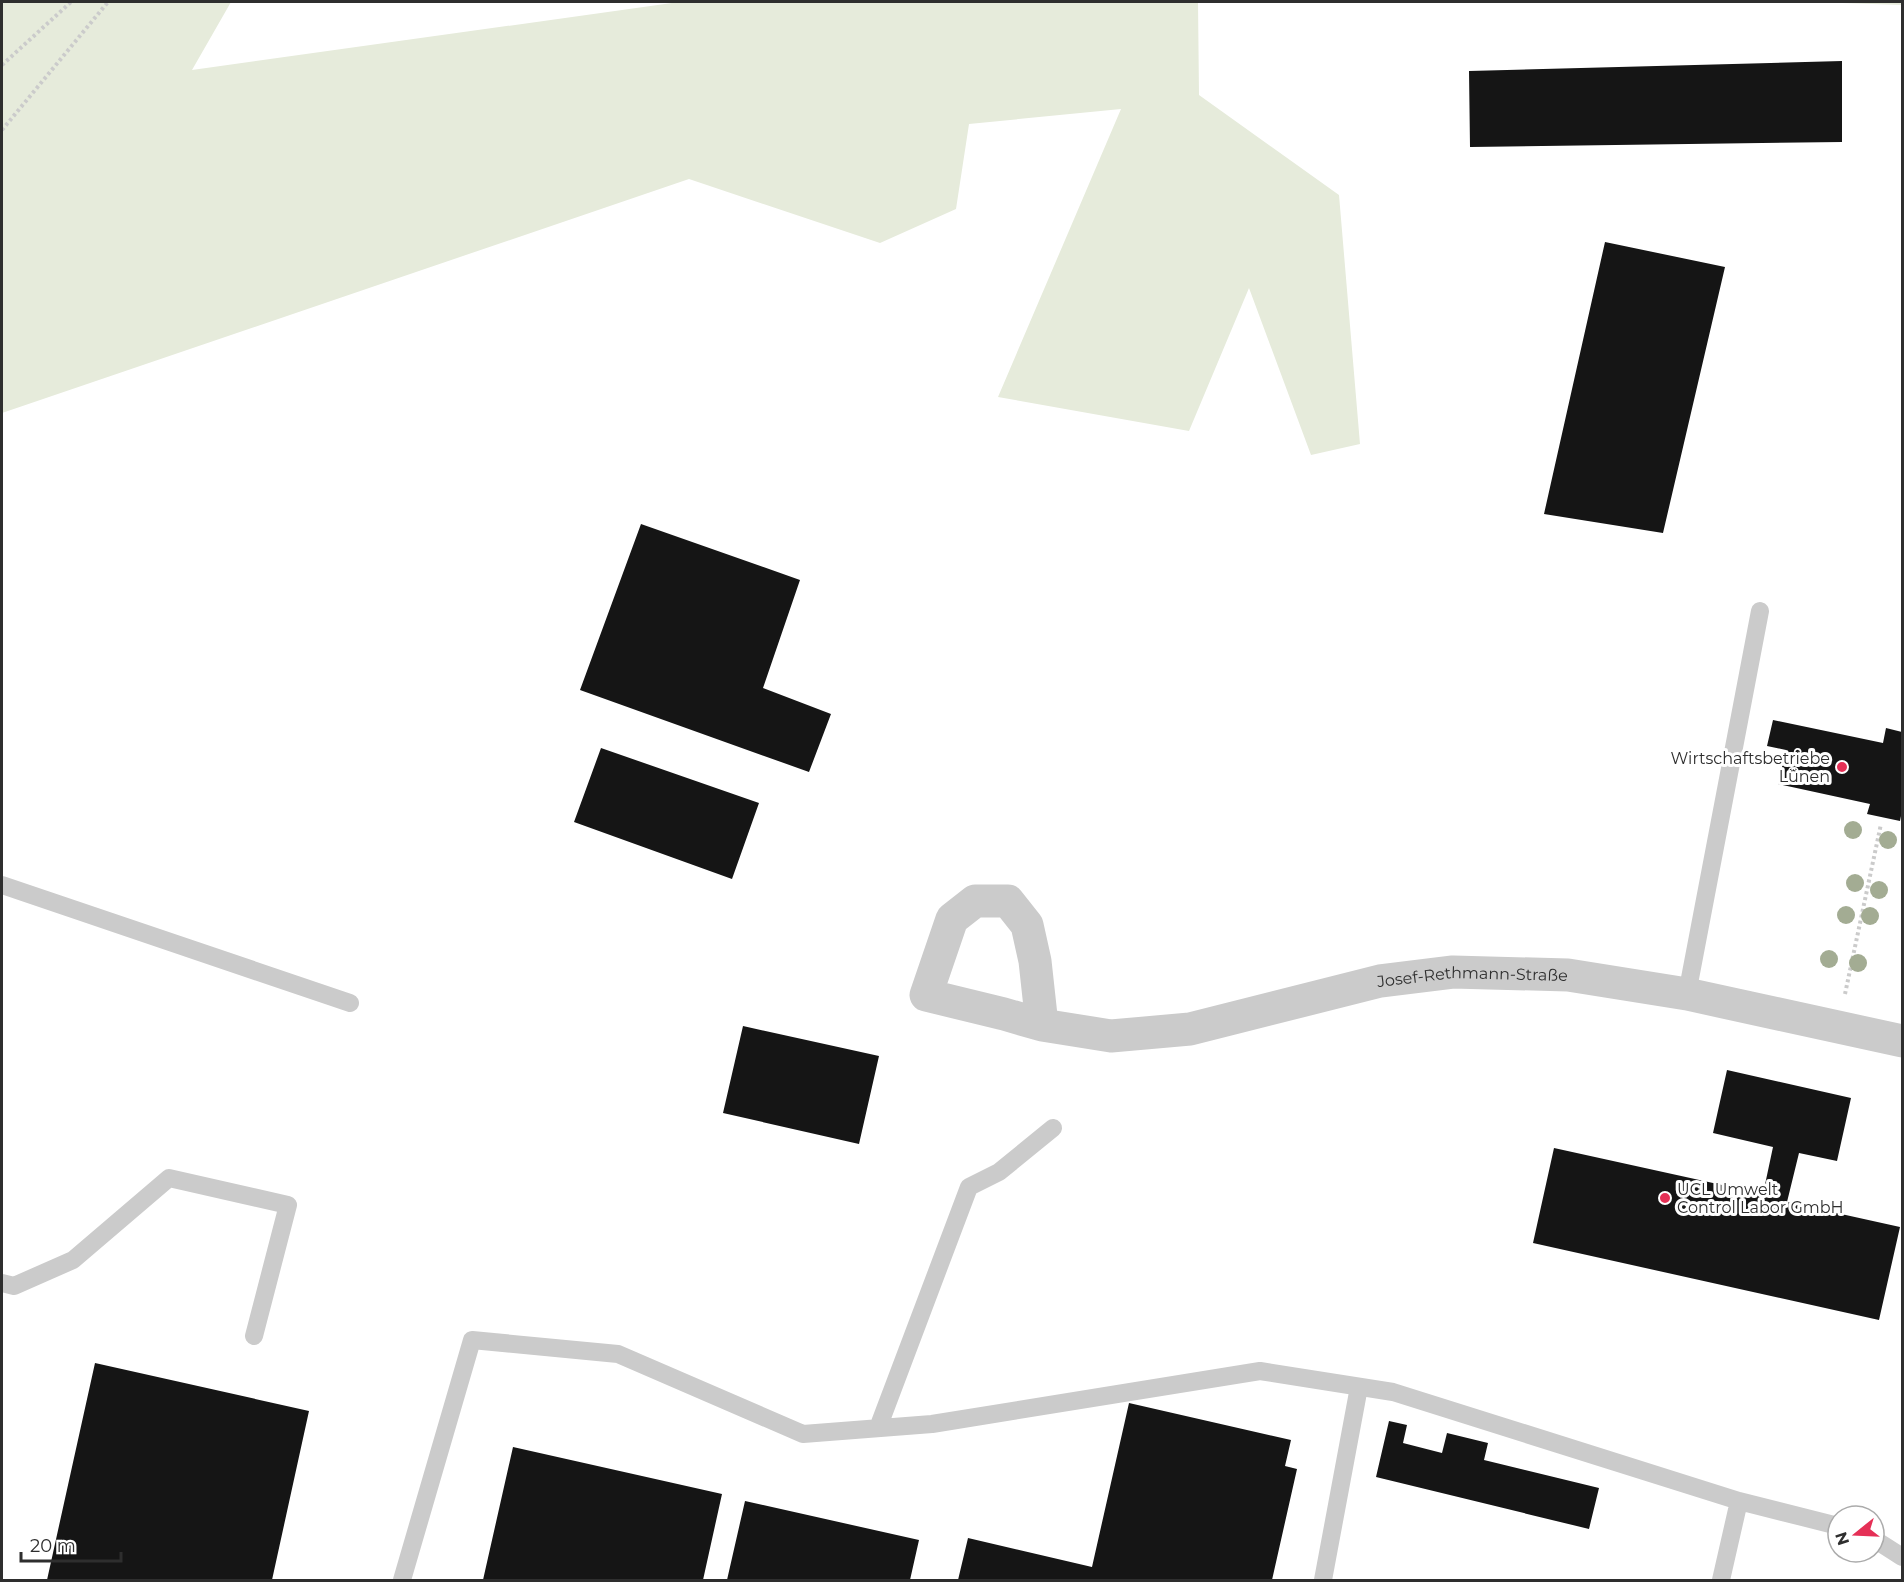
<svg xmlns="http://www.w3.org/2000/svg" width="1904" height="1582" viewBox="0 0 1904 1582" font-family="Montserrat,sans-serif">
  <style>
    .green { fill: #e6ebdb }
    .building { fill: #151515 }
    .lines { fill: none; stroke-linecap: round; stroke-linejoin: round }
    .path { stroke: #cbcbcb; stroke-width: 4; stroke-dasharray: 3 3; stroke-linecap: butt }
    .service { stroke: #cbcbcb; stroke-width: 18 }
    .minor { stroke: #cbcbcb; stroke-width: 33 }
    .tree { fill: #a3ac93 }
    .poi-dot { fill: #e53056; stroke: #fff; stroke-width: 2 }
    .labels { text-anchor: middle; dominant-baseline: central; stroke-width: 6; stroke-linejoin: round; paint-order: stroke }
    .poi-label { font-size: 16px; fill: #2e2e2e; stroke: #fff; text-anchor: end }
    .street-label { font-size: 16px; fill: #2e2e2e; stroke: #fff }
  </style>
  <rect width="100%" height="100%" fill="#fff"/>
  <path class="green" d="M2,2H231L192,70L679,2H1198L1199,95L1339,195L1360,444L1311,455L1249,288L1189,431L998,397L1121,109L969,124L956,209L880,243L689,179L2,413Z
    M1812,2H1902V5Z"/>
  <path class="building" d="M1842,61V142L1470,147L1469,71Z
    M1605,242L1725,267L1663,533L1544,514Z
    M641,524L800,580L763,688L831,714L809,772L580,690Z
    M1773,720L1883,743L1886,728L1902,732V811L1900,821L1867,814L1870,804L1778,784L1786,750L1767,746Z
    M601,748L759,803L732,879L574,822Z
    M743,1026L879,1056L859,1144L723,1113Z
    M1727,1070L1851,1098L1837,1161L1799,1153L1787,1202L1900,1227L1879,1320L1533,1243L1554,1148L1763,1194L1773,1147L1713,1133Z
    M95,1363L309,1411L272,1580H47Z
    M1129,1403L1291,1440L1285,1466L1297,1469L1272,1580H958L968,1538L1092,1567Z
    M1389,1421L1407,1425L1403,1443L1442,1453L1447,1433L1488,1443L1484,1460L1599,1488L1589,1529L1376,1477Z
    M513,1447L722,1494L703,1580H483Z
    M745,1501L919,1540L910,1580H727Z"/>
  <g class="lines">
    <path class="path" d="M2,65L71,2
      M2,130L108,2
      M1845,994L1881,824"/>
    <path class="service" d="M2,885L350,1003
      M1687,994L1760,611
      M2,1283L14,1286L73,1260L169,1178L288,1205L254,1336
      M878,1428L969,1187L999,1172L1053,1128
      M1874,1539L1902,1557
      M402,1580L472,1340L618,1354L803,1434L932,1424L1260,1371L1393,1392L1739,1501
      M1323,1580L1359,1387
      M1721,1580L1739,1501L1838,1526"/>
    <path class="minor" id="s1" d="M1042,1025L1035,961L1027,925L1008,901H975L952,919L926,995L1004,1014L1042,1025L1111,1036L1190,1029L1380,981L1453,972L1568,975L1687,994L1902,1041"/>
  </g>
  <g class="tree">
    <circle cx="1853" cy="830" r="9"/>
    <circle cx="1888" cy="840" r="9"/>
    <circle cx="1855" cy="883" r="9"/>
    <circle cx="1879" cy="890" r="9"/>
    <circle cx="1846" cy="915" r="9"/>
    <circle cx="1870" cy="916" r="9"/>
    <circle cx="1829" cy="959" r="9"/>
    <circle cx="1858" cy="963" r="9"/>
  </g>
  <g class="poi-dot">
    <circle cx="1842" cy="767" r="6"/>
    <circle cx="1665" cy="1198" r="6"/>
  </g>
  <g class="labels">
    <g class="poi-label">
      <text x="1830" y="758">Wirtschaftsbetriebe<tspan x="1830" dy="18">Lünen</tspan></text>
      <text x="1677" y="1189" text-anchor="start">UCL Umwelt<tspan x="1677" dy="18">Control Labor GmbH</tspan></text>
    </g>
    <g class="street-label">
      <text stroke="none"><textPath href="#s1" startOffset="832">Josef-Rethmann-Straße</textPath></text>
    </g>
  </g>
  <rect width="1904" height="1582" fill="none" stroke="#2e2e2e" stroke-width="6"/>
  <g transform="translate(1856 1534) rotate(252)"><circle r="28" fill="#ffffff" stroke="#ababab" stroke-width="1.5"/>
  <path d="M0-4.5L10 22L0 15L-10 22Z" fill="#e53056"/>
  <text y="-9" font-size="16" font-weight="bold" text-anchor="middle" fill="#2e2e2e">N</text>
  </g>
  <path d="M21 1552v9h100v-9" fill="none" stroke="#2e2e2e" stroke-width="3"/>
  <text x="30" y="1552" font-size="18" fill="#2e2e2e" stroke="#ffffff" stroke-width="4.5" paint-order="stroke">20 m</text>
</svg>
